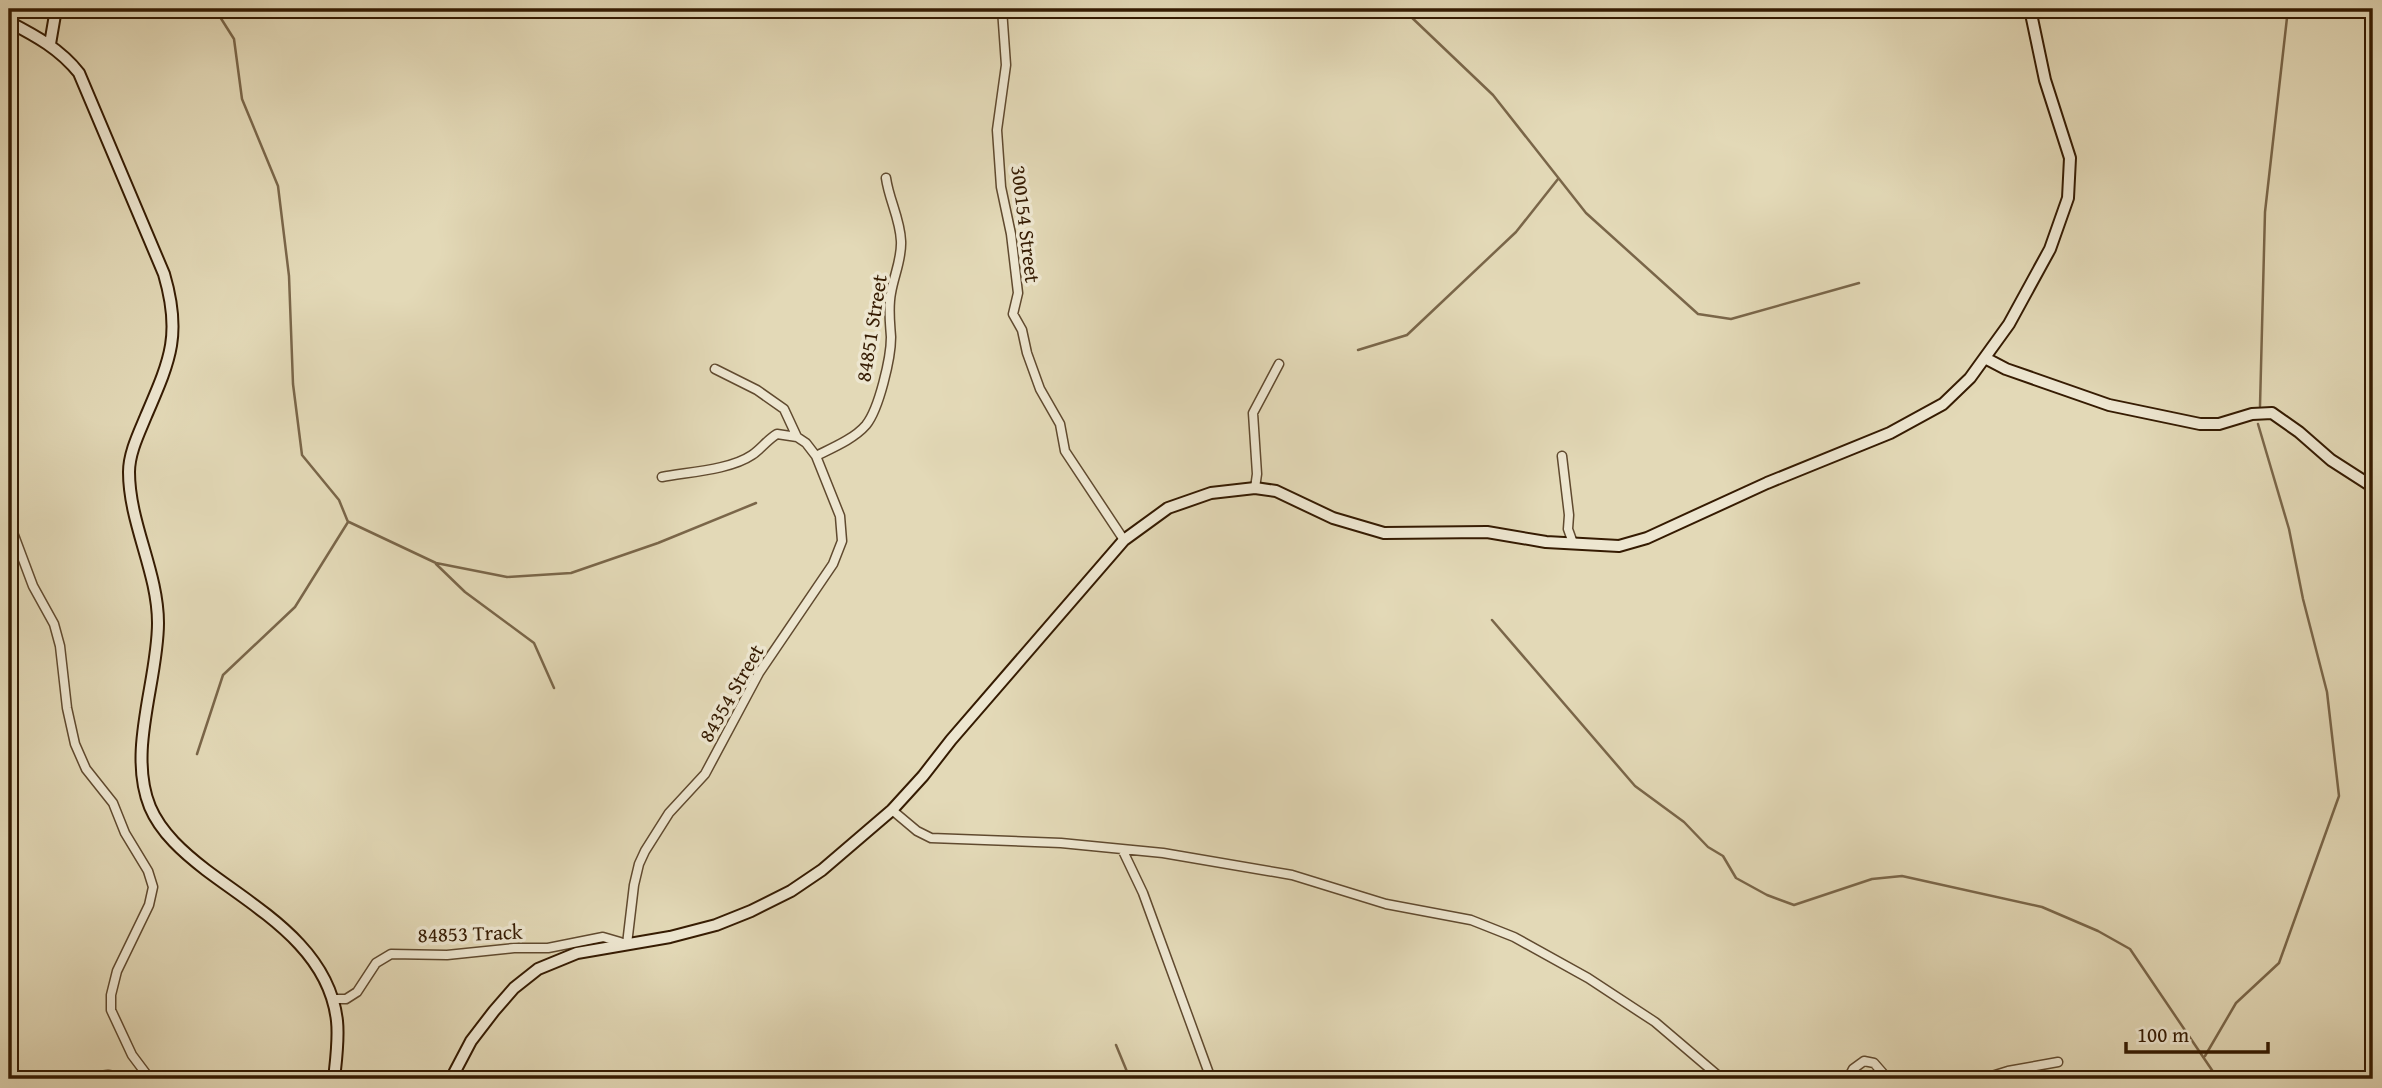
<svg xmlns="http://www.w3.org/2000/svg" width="2382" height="1088" viewBox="0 0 2382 1088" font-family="'Gentium Book Plus',serif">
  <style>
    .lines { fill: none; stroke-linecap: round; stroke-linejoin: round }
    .stream { stroke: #7a6649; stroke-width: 2.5 }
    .street-casing { stroke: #604a2f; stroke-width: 11 }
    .secondary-casing { stroke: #351b02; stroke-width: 14 }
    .street { stroke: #ede6d0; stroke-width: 8 }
    .secondary { stroke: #ede6d0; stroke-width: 10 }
    .labels { text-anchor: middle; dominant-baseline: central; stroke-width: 7; stroke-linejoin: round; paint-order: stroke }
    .street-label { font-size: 21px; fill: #351b02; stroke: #ede6d0 }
  </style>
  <rect width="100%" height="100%" fill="#e3d9b7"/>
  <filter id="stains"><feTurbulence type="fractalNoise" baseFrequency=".00286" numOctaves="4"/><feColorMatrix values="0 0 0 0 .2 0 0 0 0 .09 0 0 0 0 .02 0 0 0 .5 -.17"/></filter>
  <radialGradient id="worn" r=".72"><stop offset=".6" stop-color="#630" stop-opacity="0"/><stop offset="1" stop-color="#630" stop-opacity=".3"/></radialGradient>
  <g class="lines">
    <path class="stream" d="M1397,9L1407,13L1493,95L1586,213L1698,314L1731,319L1859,283
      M1358,350L1407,335L1516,232L1558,179
      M2260,406L2265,212L2288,9
      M349,522L436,563L507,577L571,573L658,543L756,503
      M436,564L465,592L534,643L554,688
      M1492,620L1635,786L1684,822L1708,847L1723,856L1736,878L1767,895L1794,905L1872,879L1902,876L2042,907L2098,931L2130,949L2218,1079
      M197,754L223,675L295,607L348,522L339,500L302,455L293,384L289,276L278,186L242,99L234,39L215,9
      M1116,1045L1128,1074V1079
      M2205,1056L2236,1003L2279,963L2339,796L2327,692L2303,599L2289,529L2258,424"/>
    <g class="street-casing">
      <path id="street" d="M1002,9L1006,65L997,130L1001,187L1011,234L1018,293L1013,314L1022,330L1027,353L1040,389L1060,424L1065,451L1124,540
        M816,456C832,448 854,439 866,425C879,409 891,358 891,337C890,322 888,308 891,293C894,275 902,259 901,241C900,218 889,200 886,178
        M1562,456L1569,515L1568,529L1573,543
        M662,477C688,472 730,470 752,455C761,449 767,440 777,434L797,437
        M1255,488L1257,474L1253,413L1279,364
        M9,522L33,586L54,624L60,646L67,708L75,744L86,769L113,803L125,833L148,871L153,887L149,905L117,971L111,995V1010L132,1055L150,1079
        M892,810L917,831L931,838L1061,843L1163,853L1292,875L1386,904L1471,920L1514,937L1588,978L1655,1022L1722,1079
        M1123,851L1143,893L1211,1079
        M333,999H346L357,992L376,963L391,954L447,955L514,948H548L603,937L627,944L634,885L639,864L645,851L669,813L705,774L759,673L833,564L842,541L840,516L816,456L806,443L797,437L784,409L757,390L715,369
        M71,1079L108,1075L138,1079
        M1848,1079L1853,1069L1864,1061L1874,1063L1888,1079
        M1982,1079L2008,1071L2058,1062"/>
    </g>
    <g class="secondary-casing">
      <path id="secondary" d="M9,22C36,36 60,49 79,73L164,274C182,335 170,360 146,416C139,433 129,453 129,472C129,523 158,572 158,623C158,681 127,751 150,807C161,833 184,853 206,870C259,910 329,948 337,1021C339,1040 336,1060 334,1079
        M50,44L56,9
        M1985,358L2006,369L2109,405L2200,424H2219L2252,414L2272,413L2299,432L2331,460L2373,487
        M451,1079L471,1041L494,1011L514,988L538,969L577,953L670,937L716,925L751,911L791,891L822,870L892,810L923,776L951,740L1124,540L1168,508L1211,493L1255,488L1276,491L1333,518L1384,533L1487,532L1546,542L1619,546L1647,538L1767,483L1890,433L1943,404L1970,378L2009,324L2050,249L2068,198L2070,158L2045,80L2030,9"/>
    </g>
    <use href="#street" class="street"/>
    <use href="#secondary" class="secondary"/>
  </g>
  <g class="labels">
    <g class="street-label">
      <text transform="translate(1026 224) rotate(83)">300154 Street</text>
      <text transform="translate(871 328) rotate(-81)">84851 Street</text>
      <text transform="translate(731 693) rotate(-60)">84354 Street</text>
      <text transform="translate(470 933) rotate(-2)">84853 Track</text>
    </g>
  </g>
  <rect width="2382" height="1088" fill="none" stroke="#e3d9b7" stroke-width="35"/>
  <rect x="10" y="10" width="2361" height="1067" fill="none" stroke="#351b02" stroke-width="3.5"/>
  <rect x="18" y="18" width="2347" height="1053" fill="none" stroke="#351b02" stroke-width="2"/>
  <path d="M2126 1042v10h142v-10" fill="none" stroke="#351b02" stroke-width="3.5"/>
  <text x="2137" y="1042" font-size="21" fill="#351b02" stroke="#ede6d0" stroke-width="5" paint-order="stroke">100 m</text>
  <rect width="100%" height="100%" filter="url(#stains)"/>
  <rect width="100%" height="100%" fill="url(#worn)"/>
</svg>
